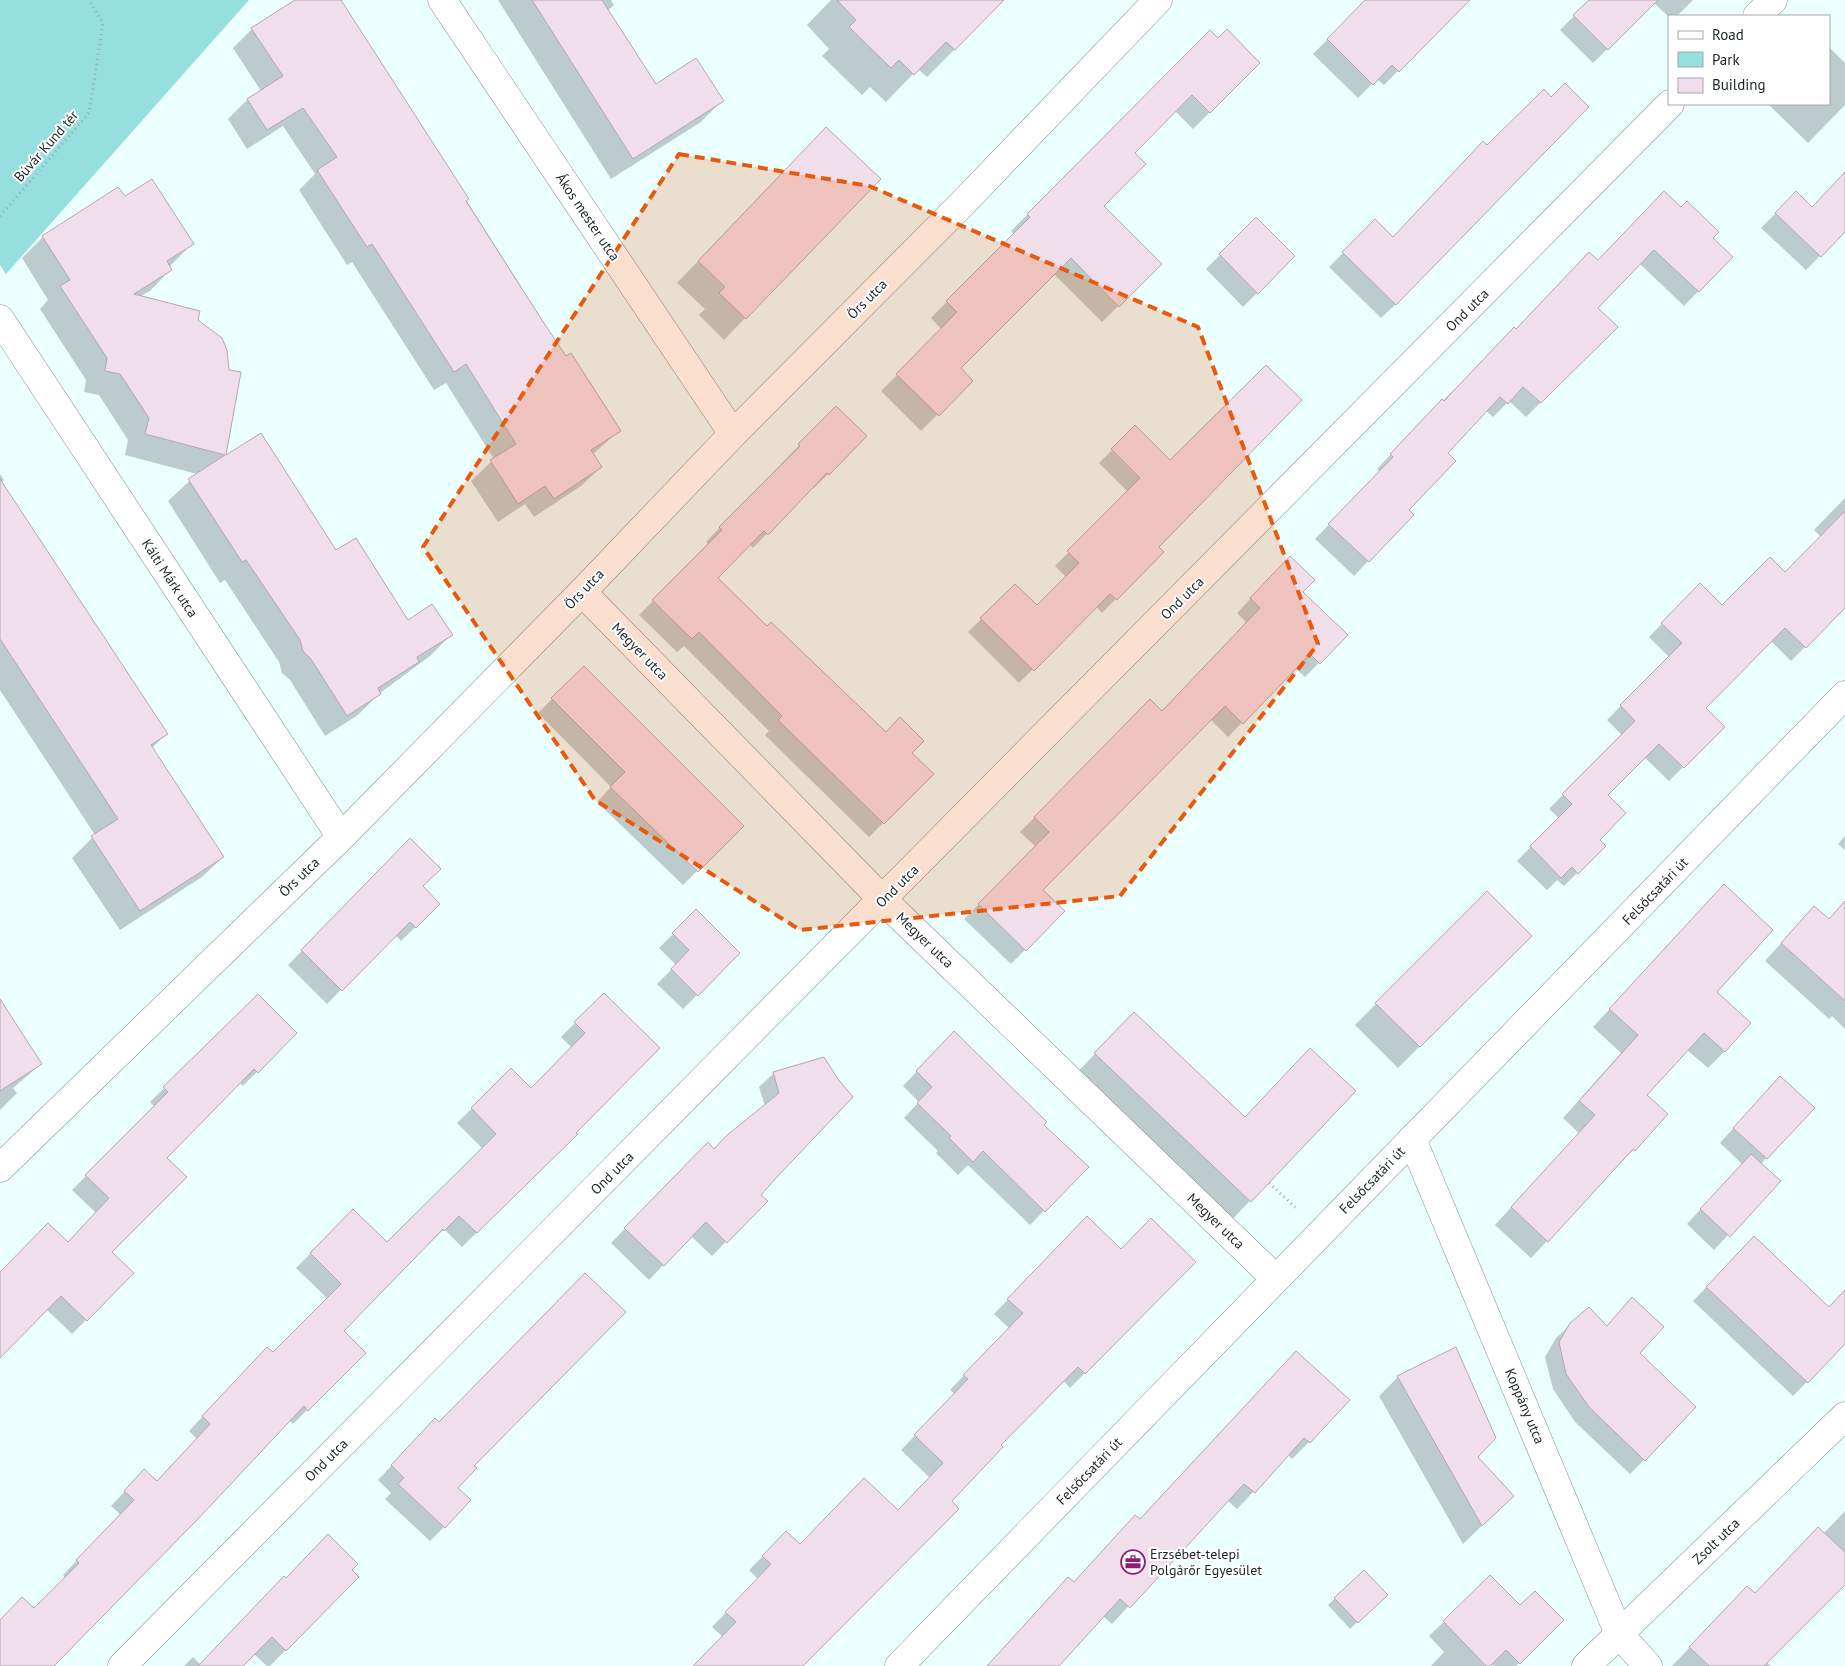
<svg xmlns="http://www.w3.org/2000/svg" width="1845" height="1666" viewBox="0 0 1845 1666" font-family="'PT Sans',sans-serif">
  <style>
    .green { fill: #96dfdf }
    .shadow { fill: #0003 }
    .building { fill: #f0deea; stroke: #b6a5b0 }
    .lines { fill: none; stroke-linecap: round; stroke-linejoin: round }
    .minor-casing { stroke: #798f8f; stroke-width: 29 }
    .tertiary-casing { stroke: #798f8f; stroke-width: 29 }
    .path { stroke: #9baaaa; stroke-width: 3; stroke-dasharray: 1 4; stroke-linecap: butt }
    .minor { stroke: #fff; stroke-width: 28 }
    .tertiary { stroke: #fff; stroke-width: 28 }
    .marked { fill: #e8590c; fill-opacity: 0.2; stroke: #e8590c; stroke-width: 4; stroke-dasharray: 10 6; stroke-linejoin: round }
    .labels { text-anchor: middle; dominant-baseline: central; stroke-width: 4; stroke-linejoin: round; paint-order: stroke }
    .street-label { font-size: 14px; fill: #1c2525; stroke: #fff }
    .poi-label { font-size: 14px; fill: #1c2525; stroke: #fff; text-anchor: start }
  </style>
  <rect width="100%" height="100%" fill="#ecffff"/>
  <path class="green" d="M0,0H249L6,274L0,265Z"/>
  <path class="shadow" d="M298,0H340L566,358L620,430L593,454L601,467L581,486L534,517L525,504L498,522L471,481L494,459L446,383L434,390L352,262L347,265L299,190L315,174L283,126L247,149L228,119L247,100L261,91L233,48L252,29Z
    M498,0H611L614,5L607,11L655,86L722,101L701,122L611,179Z
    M831,0H991L954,50L927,77L918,69L886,102L870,87L862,95L822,56L829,49L807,25Z
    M1367,0H1468L1384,85L1377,79L1358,98L1313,54Z
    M1590,0H1693L1677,16L1669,17L1654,3L1593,63L1560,30Z
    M1210,32L1218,40L1259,63L1193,129L1175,111L1133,153L1102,206L1161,264L1102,322L1053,273L959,368L971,381L921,431L881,391L942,330L931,318L1014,234L1011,231Z
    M1829,47L1845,63V105L1808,143L1768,104H1829Z
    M805,150L879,179L724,340L699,315L705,309L677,283Z
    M1845,174V231L1806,270L1761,228L1782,207L1812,208Z
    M124,198L192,244L169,267L171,269L150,291L139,297L196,321L228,371L239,373L224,458L336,552L408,621L451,635L430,656L380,693L358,715L325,736L290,680L282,673L279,662L225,580L220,583L168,501L197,474L125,455L128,440L99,395L84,392L86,380L40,309L48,300L22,258L43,237Z
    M1650,207L1712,238L1731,257L1684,306L1639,263L1596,308L1616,327L1526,417L1509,401L1493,417L1486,411L1446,453L1408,510L1412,515L1354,576L1315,539L1380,472L1377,469L1428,415L1516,330L1598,261Z
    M1256,219L1294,256L1243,307L1206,269Z
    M1375,221L1396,304L1381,318L1329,267Z
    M836,407L866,436L814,488L812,487L753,548L749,544L716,578L767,628L932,774L869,837L765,735L769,731L684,646L677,652L639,615L709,545L706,542Z
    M1135,427L1170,462L1157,547L1162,552L1102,613L1096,606L1019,683L968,632L1015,585L1037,607L1067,578L1055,566L1128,492L1099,463Z
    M0,474L4,480L1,483L166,734L152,748L223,857L202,877L120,930L72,858L95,835L0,690Z
    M1845,498V607L1791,661L1771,641L1704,708L1723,727L1669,781L1644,757L1606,795L1598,840L1604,846L1564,886L1557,880L1547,890L1517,861L1559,818L1549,809L1622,735L1607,720L1669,657L1649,637L1700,585L1722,607L1785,574L1821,537L1814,530Z
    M1276,572L1301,592L1346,635L1305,677L1295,668L1228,737L1210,719L1042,890L1063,911L1011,964L964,919L1036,847L1020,832L1150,700L1162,712L1247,623L1237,613Z
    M584,667L742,826L683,885L597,802L611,787L538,713Z
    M1845,836V850L1838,844Z
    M410,840L422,887L439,904L401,941L395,935L327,1004L288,965Z
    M1724,886L1715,992L1725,1051L1708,1068L1687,1050L1646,1095L1667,1114L1531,1258L1495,1225L1579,1133L1563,1118L1621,1053L1593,1027Z
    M1487,892L1530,936L1398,1068L1355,1025Z
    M1845,902V1029L1832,1016L1829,1019L1765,961L1797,925L1828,920Z
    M696,911L739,953L683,1009L657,984L676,965L659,948Z
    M604,994L574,1133L576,1134L462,1247L444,1229L429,1244L428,1243L342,1331L364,1353L293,1424L289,1420L53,1666H0V1621L34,1610L65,1578L63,1575L121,1515L111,1506L144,1471L156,1482L197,1439L189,1431L253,1363L273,1354L328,1299L296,1268L353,1211L387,1244L483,1149L457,1123L511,1070L531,1090L572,1048L561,1037Z
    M258,996L295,1033L243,1086L239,1082L165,1158L110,1252L86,1320L72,1334L46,1309L0,1356V1274L67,1243L96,1213L72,1190L155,1107L150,1102Z
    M0,1001L41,1064L13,1088L17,1093L0,1110Z
    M1111,1037L1244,1118L1310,1050L1354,1091L1227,1225L1072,1078Z
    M940,1047L1042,1125L1087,1167L1030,1225L968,1165L958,1175L936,1153L938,1151L904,1118L919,1102L903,1086Z
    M823,1058L760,1195L766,1201L712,1256L691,1236L649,1280L611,1243L694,1158L713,1150L765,1106L759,1087L774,1073Z
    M1766,1092L1813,1108L1761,1164L1779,1181L1714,1250L1687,1224L1742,1164L1720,1143Z
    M1073,1232L1121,1250L1195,1262L1070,1388L1063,1380L1000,1445L801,1666H694L723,1637L712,1627L758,1579L749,1570L786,1533L800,1546L897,1512L930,1478L901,1450L955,1394L950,1390L1009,1328L994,1314Z
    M1740,1252L1828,1308L1845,1290V1343L1793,1396L1693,1301Z
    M1618,1313L1638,1353L1644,1460L1630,1474L1575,1422L1553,1389L1545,1357L1556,1338L1571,1324L1606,1327Z
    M1296,1352L1348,1400L1309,1442L1292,1459L1288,1455L1237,1509L1227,1500L1112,1624L1103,1616L1057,1666H987L1051,1596L1073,1583L1139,1520Z
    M1398,1377L1493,1515L1463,1544L1379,1396Z
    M421,1434L472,1466L456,1488L444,1527L430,1541L385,1499L391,1493L378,1480Z
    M1845,1511V1583L1766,1662L1771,1666H1672L1730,1605L1754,1595L1823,1534Z
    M350,1570L357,1577L270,1666H267L254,1654L241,1666H184L193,1657L201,1665Z
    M1364,1571L1386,1595L1350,1629L1328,1605Z
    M1490,1577L1520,1607L1562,1620L1516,1666H1494L1491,1664L1489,1666H1431L1444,1652L1429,1636Z"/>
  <path class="building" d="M295,0H341L469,199L466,201L540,317L566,356L571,353L621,431L591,450L602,467L554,499L545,486L518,504L490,460L516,444L466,364L454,372L372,244L367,247L317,170L337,157L303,108L267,130L247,99L283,76L251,28Z
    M532,0H602L656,84L696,58L724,101L633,159Z
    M837,0H1004L955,50L946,42L914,75L899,60L891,68L849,27L856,20Z
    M1365,0H1470L1399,72L1392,65L1373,85L1327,39Z
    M1589,0H1658L1608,50L1573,15Z
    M1227,29L1260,63L1210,113L1192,95L1135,153L1146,164L1104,206L1162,264L1119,307L1071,258L961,368L973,381L939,416L896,374L957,312L946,301L1030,217L1027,214L1210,30L1218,38Z
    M1565,83L1589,107L1396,305L1342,252L1375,219L1393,237L1483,141L1487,145L1544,89L1551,97Z
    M826,127L881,179L746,319L719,293L725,287L698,261Z
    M1845,172V232L1821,257L1775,213L1796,191L1812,207Z
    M152,179L194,244L167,261L172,270L134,294L200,311L198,320L222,338L227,350L229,370L241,372L226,455L261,433L336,550L356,538L408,620L432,604L453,635L417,657L419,662L378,688L381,694L347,716L311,659L303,651L300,640L246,560L242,562L188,479L225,455L145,434L149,418L120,374L105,371L107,358L60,286L70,280L42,236L118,187L125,196Z
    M1664,191L1681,207L1687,201L1719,232L1713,238L1733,257L1699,292L1654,250L1598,308L1618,327L1541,403L1523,387L1508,404L1500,397L1448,453L1456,461L1409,510L1414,515L1369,562L1328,524L1393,457L1390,454L1442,399L1444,401L1514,327L1516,329L1589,252L1598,260Z
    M1256,217L1295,256L1258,294L1219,254Z
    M1266,365L1302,400L1159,547L1164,552L1117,600L1110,594L1034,671L980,618L1015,584L1037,605L1079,563L1067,551L1140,478L1111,449L1135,425L1170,460Z
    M836,406L867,436L829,475L827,473L768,535L764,531L718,578L767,626L771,622L886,732L900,717L924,741L912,753L934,774L884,824L778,720L782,716L699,632L692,639L652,600L722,530L719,527L800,446L798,444Z
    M0,479L168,734L151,745L224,857L140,911L91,836L118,819L0,639Z
    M1845,511V608L1806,648L1785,628L1706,708L1725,727L1684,768L1659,744L1608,795L1626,813L1600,840L1606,846L1578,874L1572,867L1561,878L1530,846L1572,804L1562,794L1635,721L1620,705L1682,643L1661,623L1700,583L1722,605L1770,557L1785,572Z
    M1290,556L1315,580L1303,592L1348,635L1320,664L1310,654L1243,724L1225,706L1043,890L1065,911L1026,951L978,904L1049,832L1034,817L1150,699L1162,711L1260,608L1250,598Z
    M584,666L744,826L698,872L610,787L625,772L551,698Z
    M410,838L441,869L423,886L440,904L416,928L410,922L342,991L301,950Z
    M1724,884L1773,930L1717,992L1751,1023L1725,1052L1704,1033L1647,1095L1668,1114L1635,1151L1633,1149L1548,1242L1511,1207L1595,1115L1579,1101L1638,1035L1609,1009Z
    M1487,891L1532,936L1420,1047L1375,1003Z
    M1845,901V1001L1781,943L1814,906L1829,919Z
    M696,909L740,953L698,996L671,969L689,950L672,933Z
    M604,993L660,1048L576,1133L578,1134L477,1233L459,1216L444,1231L443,1229L344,1331L366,1353L308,1411L304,1406L197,1520L54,1666H0V1620L22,1597L34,1608L79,1563L76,1560L134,1500L124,1491L144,1469L157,1481L210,1424L202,1416L267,1347L273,1352L341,1284L310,1253L353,1209L387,1242L496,1134L471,1108L511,1068L531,1088L585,1033L574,1022Z
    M258,994L297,1033L258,1073L254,1069L167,1158L187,1177L112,1252L134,1273L87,1321L61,1296L0,1358V1272L48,1223L68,1242L109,1198L85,1175L168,1092L163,1087Z
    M0,999L42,1064L0,1091Z
    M1134,1012L1245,1117L1310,1048L1356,1091L1251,1202L1094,1053Z
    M954,1031L1047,1122L1044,1125L1089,1167L1045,1212L983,1151L973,1162L949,1138L951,1136L917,1103L932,1087L916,1071Z
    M824,1057L838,1079L853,1097L776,1178L761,1195L768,1201L727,1243L706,1222L664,1266L624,1228L708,1142L714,1149L726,1136L779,1093L773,1072Z
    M1780,1076L1815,1108L1767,1159L1733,1128Z
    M1751,1154L1781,1181L1730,1237L1700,1209Z
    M1087,1216L1121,1249L1151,1218L1196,1262L1085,1374L1078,1367L1001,1445L1003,1447L952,1501L959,1509L803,1666H693L736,1622L725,1612L771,1564L762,1556L786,1531L800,1544L864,1478L898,1510L943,1463L914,1435L968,1379L963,1375L1023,1313L1007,1299Z
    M1754,1236L1829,1307L1845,1290V1344L1808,1383L1706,1287Z
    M585,1273L626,1312L474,1466L477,1468L458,1488L471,1500L445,1528L398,1484L404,1478L391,1465L435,1418L439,1422Z
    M1632,1297L1664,1327L1640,1353L1696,1407L1645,1461L1589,1407L1566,1374L1559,1342L1570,1323L1589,1307L1607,1326Z
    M1456,1347L1496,1438L1478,1457L1514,1496L1482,1526L1397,1376Z
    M1296,1351L1350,1400L1310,1443L1304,1438L1255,1493L1244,1484L1130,1608L1120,1599L1059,1666H987L1068,1577L1074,1582L1135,1515L1140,1519Z
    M1818,1527L1845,1552V1585L1764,1666H1709L1689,1647L1747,1586L1755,1593Z
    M328,1534L358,1564L352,1570L359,1577L286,1651L272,1637L243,1666H198L284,1576L286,1578Z
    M1364,1570L1388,1595L1358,1623L1334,1598Z
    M1490,1575L1520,1605L1535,1591L1564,1620L1520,1664L1506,1650L1490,1666H1486L1443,1621Z"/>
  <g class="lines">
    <g class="minor-casing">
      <path id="minor" d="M442,0L733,434
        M1757,16L1773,0
        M0,319L341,837
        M582,592L883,900L1276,1279
        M1412,1139L1619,1634L1648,1666
        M0,1168L341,837L582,592L733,434L960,206L1158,0
        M122,1666L1670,104
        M1586,1666L1845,1416"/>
    </g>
    <g class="tertiary-casing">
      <path id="tertiary" d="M899,1666L1845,695"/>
    </g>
    <path class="path" d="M0,216L89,113L103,23L89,0
      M1269,1183L1297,1209"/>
    <use href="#minor" class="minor"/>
    <use href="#tertiary" class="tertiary"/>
  </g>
  <path class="marked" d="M679,154L869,186L1198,327L1318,644L1120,896L800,930L595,800L423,547Z"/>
  <defs>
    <g id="office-ring" transform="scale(1.25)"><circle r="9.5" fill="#fff" stroke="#911b7a" stroke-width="1.5"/><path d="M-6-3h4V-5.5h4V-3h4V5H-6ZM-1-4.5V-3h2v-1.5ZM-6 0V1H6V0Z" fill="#911b7a"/></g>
  </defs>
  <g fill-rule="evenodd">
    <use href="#office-ring" x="1133" y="1562"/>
  </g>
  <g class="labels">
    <g class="street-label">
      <text transform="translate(46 146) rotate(-49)">Búvár Kund tér</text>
      <text transform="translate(588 217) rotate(56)">Ákos mester utca</text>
      <text transform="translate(867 299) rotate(-45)">Örs utca</text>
      <text transform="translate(1467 310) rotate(-45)">Ond utca</text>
      <text transform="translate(170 578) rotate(57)">Kálti Márk utca</text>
      <text transform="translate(584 589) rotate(-46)">Örs utca</text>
      <text transform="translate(1182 598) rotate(-45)">Ond utca</text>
      <text transform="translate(640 651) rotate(46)">Megyer utca</text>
      <text transform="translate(299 877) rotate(-44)">Örs utca</text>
      <text transform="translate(897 886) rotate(-45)">Ond utca</text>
      <text transform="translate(1655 891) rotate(-46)">Felsőcsatári út</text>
      <text transform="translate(925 940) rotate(44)">Megyer utca</text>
      <text transform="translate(612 1173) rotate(-45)">Ond utca</text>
      <text transform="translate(1372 1180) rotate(-46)">Felsőcsatári út</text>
      <text transform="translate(1216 1221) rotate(44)">Megyer utca</text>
      <text transform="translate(1525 1406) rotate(67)">Koppány utca</text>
      <text transform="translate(326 1460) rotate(-45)">Ond utca</text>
      <text transform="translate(1089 1471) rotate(-46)">Felsőcsatári út</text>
      <text transform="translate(1716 1541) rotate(-44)">Zsolt utca</text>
    </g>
    <g class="poi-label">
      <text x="1150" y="1554">Erzsébet-telepi<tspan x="1150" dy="16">Polgárőr Egyesület</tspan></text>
    </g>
  </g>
  <rect x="1668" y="15" width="162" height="90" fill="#ffffff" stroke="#a4a8a8"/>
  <rect x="1678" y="31" width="25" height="8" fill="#ffffff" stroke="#a4a8a8"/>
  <text x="1712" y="40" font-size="15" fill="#1c2525">Road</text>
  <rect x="1678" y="52" width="25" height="15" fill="#96dfdf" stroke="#a4a8a8"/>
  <text x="1712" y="65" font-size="15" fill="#1c2525">Park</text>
  <rect x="1678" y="78" width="25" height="15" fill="#f0deea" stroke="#a4a8a8"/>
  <text x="1712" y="90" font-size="15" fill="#1c2525">Building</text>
</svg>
